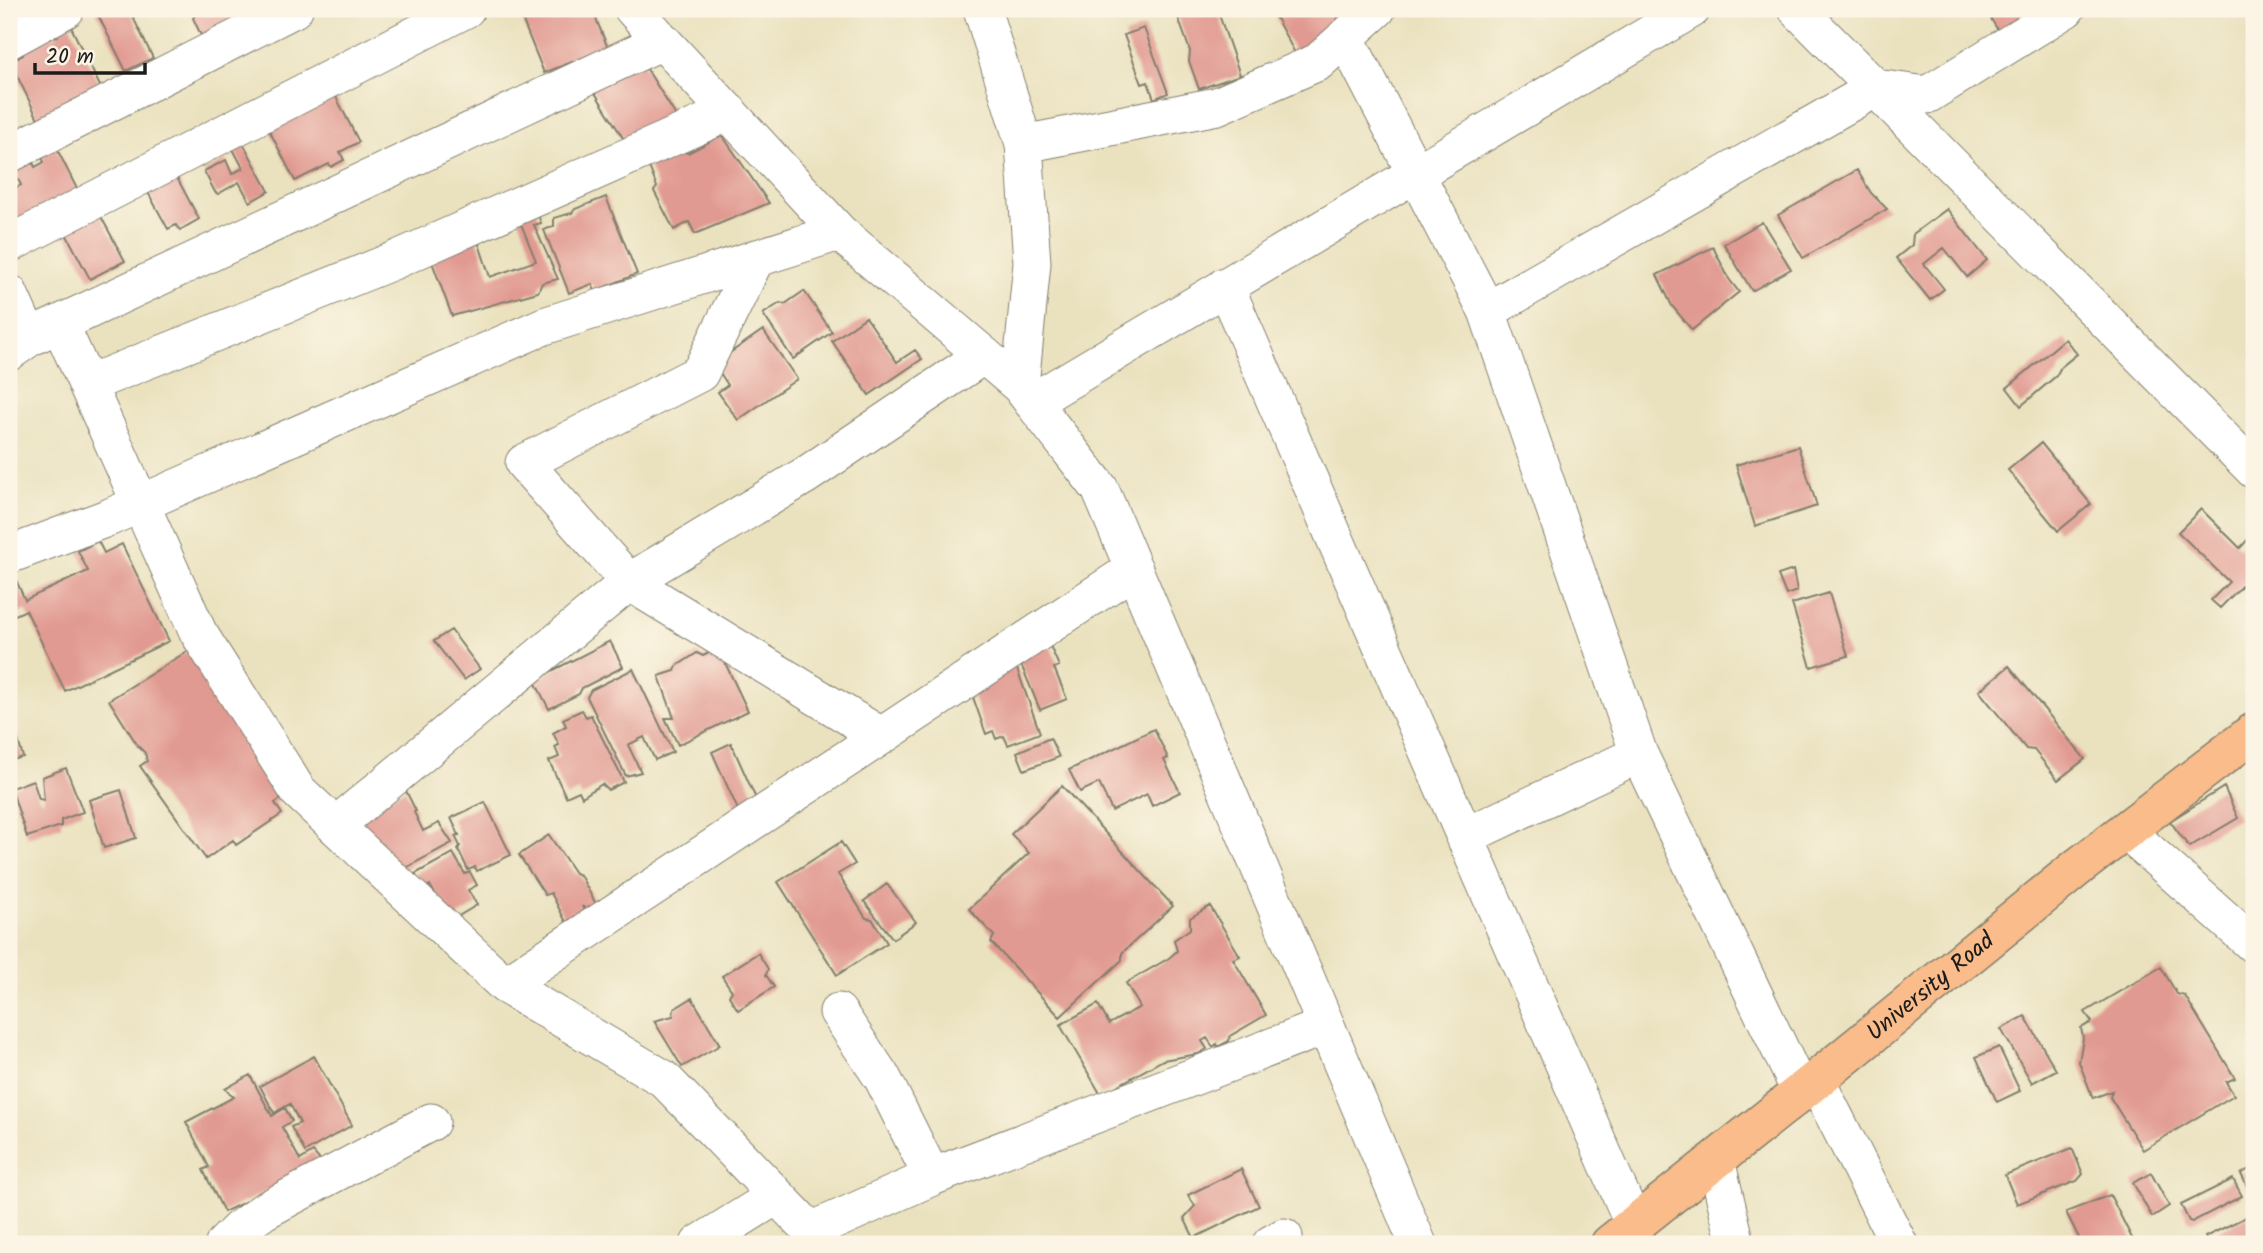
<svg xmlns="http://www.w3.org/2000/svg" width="2263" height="1253" viewBox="0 0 2263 1253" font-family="Kalam,sans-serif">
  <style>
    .building { fill: #e19a91 }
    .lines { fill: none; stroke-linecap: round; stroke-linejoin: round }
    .minor-casing { stroke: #837f6e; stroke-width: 39 }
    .major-casing { stroke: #837f6e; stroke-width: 41 }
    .minor { stroke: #fff; stroke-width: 37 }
    .major { stroke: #f9bc8a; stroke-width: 38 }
    .labels { text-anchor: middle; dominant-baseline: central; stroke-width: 6; stroke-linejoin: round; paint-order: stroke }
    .street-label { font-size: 24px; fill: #1c1c1c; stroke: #fcf5e5 }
  </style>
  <rect width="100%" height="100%" fill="#fcf5e5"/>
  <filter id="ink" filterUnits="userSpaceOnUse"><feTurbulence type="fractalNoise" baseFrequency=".0143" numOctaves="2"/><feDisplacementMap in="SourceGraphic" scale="14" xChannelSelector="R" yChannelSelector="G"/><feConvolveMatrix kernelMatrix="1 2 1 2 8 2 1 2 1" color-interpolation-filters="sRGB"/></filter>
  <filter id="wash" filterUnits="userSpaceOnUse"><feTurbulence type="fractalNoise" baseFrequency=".00686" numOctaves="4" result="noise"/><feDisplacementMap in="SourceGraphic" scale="28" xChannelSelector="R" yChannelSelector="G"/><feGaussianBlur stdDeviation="1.57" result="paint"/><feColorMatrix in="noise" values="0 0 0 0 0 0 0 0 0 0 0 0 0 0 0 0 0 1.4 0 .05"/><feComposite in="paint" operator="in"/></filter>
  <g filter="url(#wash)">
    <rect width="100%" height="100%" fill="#eae2bf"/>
    <g id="blocks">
      <path class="building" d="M9,9H54L9,32Z
        M95,9H129L153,58L126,71Z
        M195,9H236L244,26L205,44L193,18L197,13Z
        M534,9H592L608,48L544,73L520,14Z
        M1201,9H1217L1240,75L1199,89L1189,61L1190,51L1178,17Z
        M1271,9H1333L1344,29L1296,55Z
        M1985,9H2029L2031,13L1999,32Z
        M70,25L101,88L38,119L10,61L23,55L24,47L57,36V31Z
        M1144,28L1168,93L1154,99L1148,82L1142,84L1124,35Z
        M640,58L676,116L628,146L592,88Z
        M333,91L359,142L340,152L344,160L331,167L329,164L295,181L266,124Z
        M722,135L769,203L695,234L689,222L674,230L654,191L657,187L648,164L676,150L688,153Z
        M52,139L79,193L9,226V191L21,185L9,161L28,152L35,167L44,162L36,146Z
        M243,143L269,191L250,202L239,182L218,194L215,192L204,171L226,160L232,174L243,168L233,149Z
        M1857,170L1871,193L1887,209L1803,258L1778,215Z
        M174,172L199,219L180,230L176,225L168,229L145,187Z
        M606,197L637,274L595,291L592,284L569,293L544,230L554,226V218L572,213L575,209Z
        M535,207L541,223L534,225L558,279L542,283L538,292L452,316L428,251L476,235L490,277L536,261L517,214Z
        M1947,209L1987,260L1967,277L1944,248L1924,264L1944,289L1930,300L1896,258L1912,245L1913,234Z
        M99,213L125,261L90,279L64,230Z
        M1762,222L1791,269L1752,291L1724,244Z
        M1713,247L1729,279L1739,292L1692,330L1672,306L1657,275Z
        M804,291L832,332L793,359L763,314L780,303L785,304Z
        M866,317L897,362L915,350L922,359L869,395L832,341Z
        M763,330L797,379L738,420L718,392L728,385L714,364Z
        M2065,339L2077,354L2061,367L2056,376L2021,406L2007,388Z
        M2041,443L2091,504L2058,531L2008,470Z
        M1798,446L1817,506L1755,526L1736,465Z
        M2201,509L2240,548L2254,533V573L2220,608L2211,600L2229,582L2178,532Z
        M98,541L104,553L122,544L169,641L65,691L26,610L13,616L9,607V583L16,580L25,600L88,571L78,551Z
        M1793,570L1797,591L1786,595L1778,575Z
        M1829,593L1848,656L1811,667L1792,604Z
        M451,630L480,669L464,680L434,641Z
        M1046,637L1059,666L1054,668L1067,699L1040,710L1017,655Z
        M610,641L623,667L582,688L579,694L549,709L534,680Z
        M196,646L287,795L275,803L282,814L236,845L233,840L206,859L140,766L147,761L145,753L138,746L109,700Z
        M718,648L748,711L678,745L665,718H674L659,676L675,671L677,666L697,653L703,656Z
        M1016,666L1040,733L1008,745L1004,736L996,739L993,731L986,734L968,683Z
        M2009,666L2085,759L2058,780L2034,750L2026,749L1979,691Z
        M633,669L673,752L655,760L644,737L628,745L641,772L626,776L587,697L591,690Z
        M9,710L23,757L9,761Z
        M582,710L586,717L591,715L624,782L608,790L602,784L582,797L579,791L566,797L549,761L559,757L555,747L559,745L553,733L566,726L563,719Z
        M1154,729L1168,758L1164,760L1180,792L1152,806L1147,794L1112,811L1099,783L1080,792L1069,770Z
        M1050,738L1059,757L1024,770L1017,752Z
        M731,743L757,801L738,810L712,752Z
        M66,768L83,812L61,820V826L27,837L11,788L33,780L39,799L44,800L42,777Z
        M1062,786L1173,906L1122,953V960L1060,1017L991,942L994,936L969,909L1029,853L1011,834Z
        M2224,787L2238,818L2189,847L2170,821Z
        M405,789L416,811L414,812L423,831L439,823L452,843L389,877L356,816Z
        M121,790L136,838L104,848L89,800Z
        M485,802L511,855L477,871L475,867L468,870L458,849L460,846L455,836L459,835L451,818Z
        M549,835L575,873L580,875L596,904L586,909L582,906L585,912L566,922L551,893L545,895L519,855Z
        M841,842L855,864L838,874L866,918L872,919L887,943L837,975L778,882Z
        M453,853L465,874L470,872L477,885L468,890L477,905L450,921L430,885L423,889L415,874Z
        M887,884L916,922L893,939L864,901Z
        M1210,906L1240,956L1233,959L1266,1015L1230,1036L1229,1041L1218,1047L1217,1044L1213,1047L1207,1038L1202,1041L1207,1049L1198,1054L1163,1060L1101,1095L1060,1025L1098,1004L1109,1024L1140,1007L1126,983L1169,958L1177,951L1174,940L1190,929V918Z
        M758,953L768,969L766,975L774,987L738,1010L729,996L732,991L722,976Z
        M2161,967L2177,994L2185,996L2235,1078L2226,1082L2234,1095L2143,1150L2110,1097L2112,1091L2093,1098L2079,1062L2083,1038L2081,1028L2092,1022L2085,1012Z
        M692,998L720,1045L682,1067L654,1021L673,1016L674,1009Z
        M2025,1016L2056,1070L2032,1083L2001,1029Z
        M1999,1047L2020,1091L1997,1102L1976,1057Z
        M314,1056L352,1125L305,1152L291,1127L300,1123L290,1104L274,1113L260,1086Z
        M250,1075L272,1116L285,1108L292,1121L282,1127L300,1160L313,1152L323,1164L224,1212L203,1170L209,1167L186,1122L234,1097L225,1089Z
        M2072,1148L2083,1174L2077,1181L2017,1204L2005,1175Z
        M2254,1166V1200L2241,1174Z
        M1241,1169L1259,1206L1194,1238L1184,1218L1195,1206L1188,1195Z
        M2151,1173L2169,1206L2152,1217L2133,1183Z
        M2233,1179L2242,1196L2192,1222L2189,1221L2181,1205Z
        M2110,1195L2135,1244H2082L2066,1212Z
        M2254,1213V1244H2209L2205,1237Z"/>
    </g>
  </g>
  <g filter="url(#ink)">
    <use href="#blocks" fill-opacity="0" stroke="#837f6e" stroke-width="2"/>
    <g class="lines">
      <g class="minor-casing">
        <path id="minor" d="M633,9L839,232L1020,386L1100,489L1418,1244
          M982,9L1024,144L1032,263L1020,386
          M1797,9L2254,470
          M1345,37L1487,311L1639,754L1801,1093
          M9,40L66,9
          M1024,144L1217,106L1318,62L1377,9
          M9,154L294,9
          M9,244L466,9
          M756,258L700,373L524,463L629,582L881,736
          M1225,286L1634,1225
          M9,293L29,338
          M1487,311L1876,88L1927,95L2066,9
          M60,324L198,632L298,791L505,985L664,1079L811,1231L820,1244
          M9,352L29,338L662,41
          M88,384L393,261L729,112
          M1032,402L1692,9
          M9,555L110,517L544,326L839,232
          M335,826L629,582L806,475L984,355
          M2126,831L2254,945
          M1464,837L1639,754
          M505,985L1134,569
          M1816,1080L1899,1244
          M1716,1160L1736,1244
          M932,1177L1326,1026
          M811,1231L932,1177L883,1079L838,1012
          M224,1244L239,1229L264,1211L431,1122
          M699,1244L776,1196
          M1271,1244L1284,1237"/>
      </g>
      <g class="major-casing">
        <g id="major">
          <path id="s1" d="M1610,1244L1816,1080L2078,867L2254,732"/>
        </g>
      </g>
      <use href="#minor" class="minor"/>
      <use href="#major" class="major"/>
    </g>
  </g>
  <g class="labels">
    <g class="street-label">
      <text stroke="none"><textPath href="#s1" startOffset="411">University Road</textPath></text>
    </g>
  </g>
  <rect width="2263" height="1253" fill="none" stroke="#fcf5e5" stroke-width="35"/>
  <path d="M35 63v10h110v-10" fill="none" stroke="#1c1c1c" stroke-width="3.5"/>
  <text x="46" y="63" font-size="21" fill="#1c1c1c" stroke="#fcf5e5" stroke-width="5" paint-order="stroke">20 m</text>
</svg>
